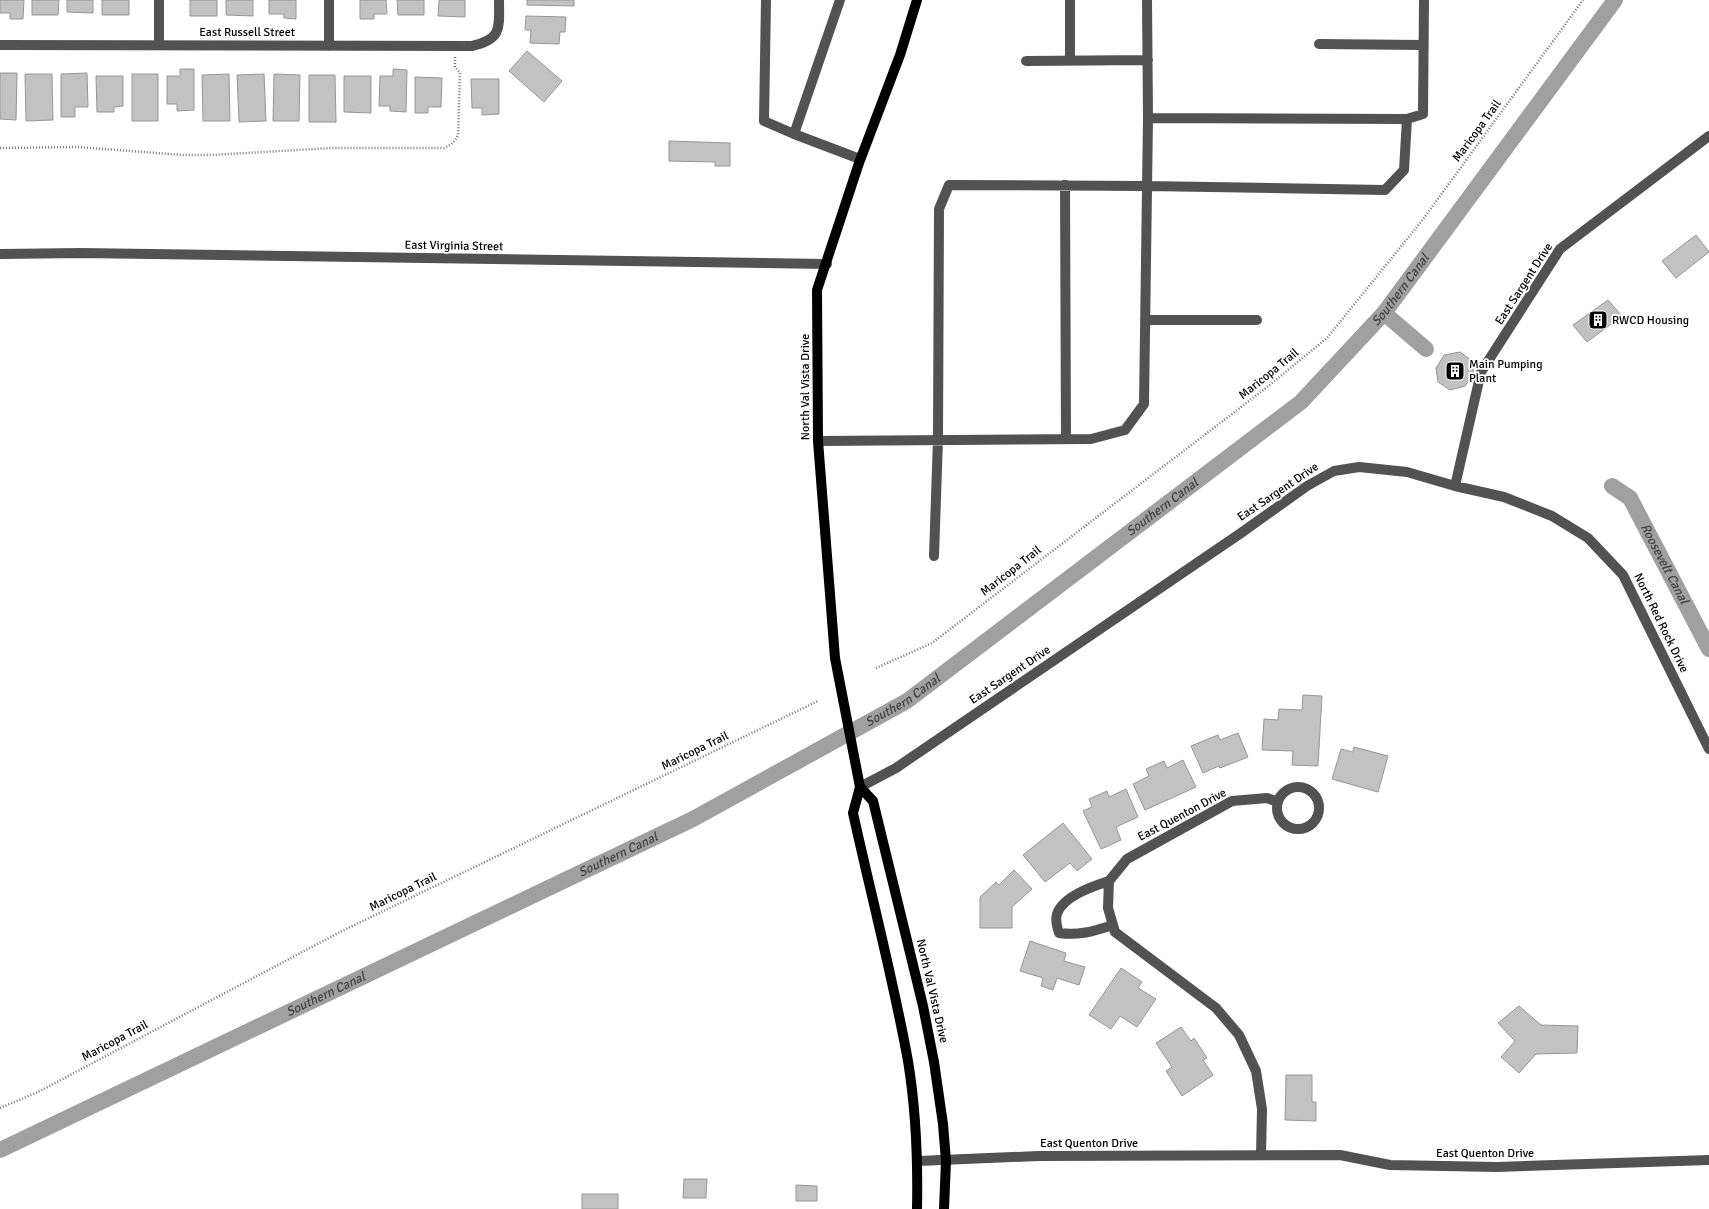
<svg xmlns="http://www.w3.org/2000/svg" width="1709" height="1209" viewBox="0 0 1709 1209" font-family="Signika,sans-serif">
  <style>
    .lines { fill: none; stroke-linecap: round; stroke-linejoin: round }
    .canal { stroke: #a0a0a0; stroke-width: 16 }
    .building { fill: #c2c2c2; stroke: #969696 }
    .path { stroke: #747474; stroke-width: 2.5; stroke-dasharray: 1 2; stroke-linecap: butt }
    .minor { stroke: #525252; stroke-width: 10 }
    .major { stroke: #000; stroke-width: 10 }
    .labels { text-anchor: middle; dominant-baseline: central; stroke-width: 3.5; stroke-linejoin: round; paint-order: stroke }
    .street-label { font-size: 12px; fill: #000; stroke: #fff }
    .poi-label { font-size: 12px; fill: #000; stroke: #fff; text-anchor: start }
    .water-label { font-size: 13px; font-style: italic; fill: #414141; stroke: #fff }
  </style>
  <rect width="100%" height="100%" fill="#fff"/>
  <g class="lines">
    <g class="canal">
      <path d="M1384,313L1426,349"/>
      <path id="s1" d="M1612,486L1630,498L1709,649"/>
      <path id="s2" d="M0,1150L693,819L907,701L1301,402L1384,313L1615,0"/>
    </g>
  </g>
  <path class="building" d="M0,0H24L23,19H10V13H0Z
    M32,0H59L58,15H32Z
    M67,0H93V13L67,12Z
    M102,0H129V15H102Z
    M190,0H217V16H190Z
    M226,0H253V16L226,15Z
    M269,0H296V19L284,18V14H269Z
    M360,0H386L387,14H374V19H360Z
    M397,0H424V15H398Z
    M439,0H465V17L438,16Z
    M527,0H574V6L527,5Z
    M526,16L566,17L565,32H560L559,44L530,43L531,30H525Z
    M527,51L562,81L544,102L509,71Z
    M180,69H194V110L177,111V104H167V76H180Z
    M393,69L407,70L406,112L390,111V106H379L380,76H393Z
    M0,73H17L16,120L0,119Z
    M87,73L88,107H75V117H61V74Z
    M25,74H52L53,120L26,121Z
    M132,74H158V121H132Z
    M229,74L230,121H203L202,75Z
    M264,74L266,121L239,122L237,75Z
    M274,74L300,75L299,121H273Z
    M309,75H335L336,122H309Z
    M96,76H123V106L114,107V112H97Z
    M344,76H371V113L344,112Z
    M415,77L442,78L441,107H428V113H415Z
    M471,79H499V114L482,115V108H472Z
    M669,141L730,143V166H715V162L669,161Z
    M1696,235L1709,252L1676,278L1662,261Z
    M1608,300L1622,316L1587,342L1573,325Z
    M1460,352L1471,360L1474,374L1465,386L1450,390L1438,382L1436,368L1444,355Z
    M1303,695L1322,696L1318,766L1292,765L1293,751L1262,750L1264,719L1278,720L1279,709L1302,710Z
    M1238,733L1248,757L1220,768L1219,766L1203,773L1191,746L1218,735L1220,740Z
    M1354,747L1388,756L1378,792L1332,779L1341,749L1353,752Z
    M1183,760L1196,787L1145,810L1133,784L1149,776L1146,769L1164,761L1167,768Z
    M1126,789L1138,817L1116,827L1121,840L1101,849L1083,811L1092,807L1089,799L1107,791L1109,797Z
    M1063,823L1092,859L1077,871L1070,863L1045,882L1023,855Z
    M1014,870L1032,889L1012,907V928H980V897L996,882L999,885Z
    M1030,941L1066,953L1064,961L1085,967L1079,985L1057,978L1053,990L1041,986L1043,978L1020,971Z
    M1121,968L1142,982L1138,988L1156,999L1137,1027L1120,1016L1111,1029L1089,1015Z
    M1519,1006L1541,1025L1578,1026L1577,1053L1536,1054L1519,1073L1501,1057L1515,1041L1498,1023Z
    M1181,1027L1191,1041L1194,1038L1207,1058L1203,1060L1213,1075L1182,1096L1166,1071L1172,1067L1156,1043Z
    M1286,1075H1312V1102H1316V1121L1285,1120Z
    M684,1179H707L706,1198H683Z
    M796,1185L817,1186V1201H796Z
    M582,1194H618V1209H582Z"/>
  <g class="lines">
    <path class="path" d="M0,148L77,147L183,155H212L331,148H444C451,145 455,142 458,135L460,73L455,67V57
      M876,668L932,643L1266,388L1327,338L1424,218L1583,0
      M0,1108L38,1092L342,931L818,701"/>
    <path class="minor" d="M766,0L764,121L794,134
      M840,0L794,134L860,159
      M1070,0V60
      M1319,44L1423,45
      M0,45L472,46C503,39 499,27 499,0
      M159,45V0
      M329,46V0
      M1026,61L1148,60
      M1407,119L1423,114L1424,0
      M1065,185L1066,439
      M0,254L81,253L827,264
      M1145,320H1257
      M818,441L1091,439L1125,430L1144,404L1148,118L1147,0
      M1455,486L1504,497L1552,516L1588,538L1623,575L1709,749
      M934,556L938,439L939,209L949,185L1147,186L1385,190L1404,170L1407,119L1148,118
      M860,787L896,768L1241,533L1307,486L1334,471L1359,467L1407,472L1455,486L1481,372L1560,249L1709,136
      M1277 808a21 21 0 1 1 42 0a21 21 0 1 1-42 0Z
      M1109,881C1094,886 1063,896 1057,914C1055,920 1057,927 1059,933C1079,936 1094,931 1113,925
      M1261,1155L1262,1109L1256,1071L1239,1035L1216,1008L1115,932L1108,908L1109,881L1127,859L1232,801L1267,798L1278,802
      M918,1161L1039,1156L1340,1155L1390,1165L1497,1167L1709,1160"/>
    <path class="major" d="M860,787L873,801L923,1006L934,1062L943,1124L946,1161L944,1209
      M917,1209C918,1160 916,1110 908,1061C893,978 871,895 853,813L860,787L835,658L818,441L817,290L859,163L900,55L917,0"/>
  </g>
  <defs>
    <g id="building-square" transform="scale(1)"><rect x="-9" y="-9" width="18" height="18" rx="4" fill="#000" stroke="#fff"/><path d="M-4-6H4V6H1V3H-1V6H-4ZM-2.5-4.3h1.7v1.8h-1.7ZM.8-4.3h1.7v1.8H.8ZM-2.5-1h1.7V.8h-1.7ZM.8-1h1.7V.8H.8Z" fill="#fff"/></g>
  </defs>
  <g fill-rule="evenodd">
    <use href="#building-square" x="1598" y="320"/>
    <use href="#building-square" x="1455" y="371"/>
  </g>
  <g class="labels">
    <g class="street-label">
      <text x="247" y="32">East Russell Street</text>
      <text transform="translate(1477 131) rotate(-54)">Maricopa Trail</text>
      <text transform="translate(454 246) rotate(1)">East Virginia Street</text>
      <text transform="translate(1524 284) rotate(-57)">East Sargent Drive</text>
      <text transform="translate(1269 374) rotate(-39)">Maricopa Trail</text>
      <text transform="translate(805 387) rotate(-90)">North Val Vista Drive</text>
      <text transform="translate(1278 492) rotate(-34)">East Sargent Drive</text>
      <text transform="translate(1011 571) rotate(-38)">Maricopa Trail</text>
      <text transform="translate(1661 623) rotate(64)">North Red Rock Drive</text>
      <text transform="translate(1010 675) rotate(-34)">East Sargent Drive</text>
      <text transform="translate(695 751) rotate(-26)">Maricopa Trail</text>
      <text transform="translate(1182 815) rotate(-28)">East Quenton Drive</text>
      <text transform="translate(403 892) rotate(-26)">Maricopa Trail</text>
      <text transform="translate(932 991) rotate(77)">North Val Vista Drive</text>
      <text transform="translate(115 1041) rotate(-28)">Maricopa Trail</text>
      <text x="1089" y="1143">East Quenton Drive</text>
      <text x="1485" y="1153">East Quenton Drive</text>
    </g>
    <g class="poi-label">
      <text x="1612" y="320">RWCD Housing</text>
      <text x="1469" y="364">Main Pumping<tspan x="1469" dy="14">Plant</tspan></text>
    </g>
    <g class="water-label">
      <text stroke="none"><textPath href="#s2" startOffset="1657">Southern Canal</textPath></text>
      <text stroke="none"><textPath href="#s2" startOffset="1333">Southern Canal</textPath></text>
      <text stroke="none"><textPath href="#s1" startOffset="96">Roosevelt Canal</textPath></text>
      <text stroke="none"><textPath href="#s2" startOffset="1009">Southern Canal</textPath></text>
      <text stroke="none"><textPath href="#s2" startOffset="685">Southern Canal</textPath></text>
      <text stroke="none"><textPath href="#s2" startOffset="361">Southern Canal</textPath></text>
    </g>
  </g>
</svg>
